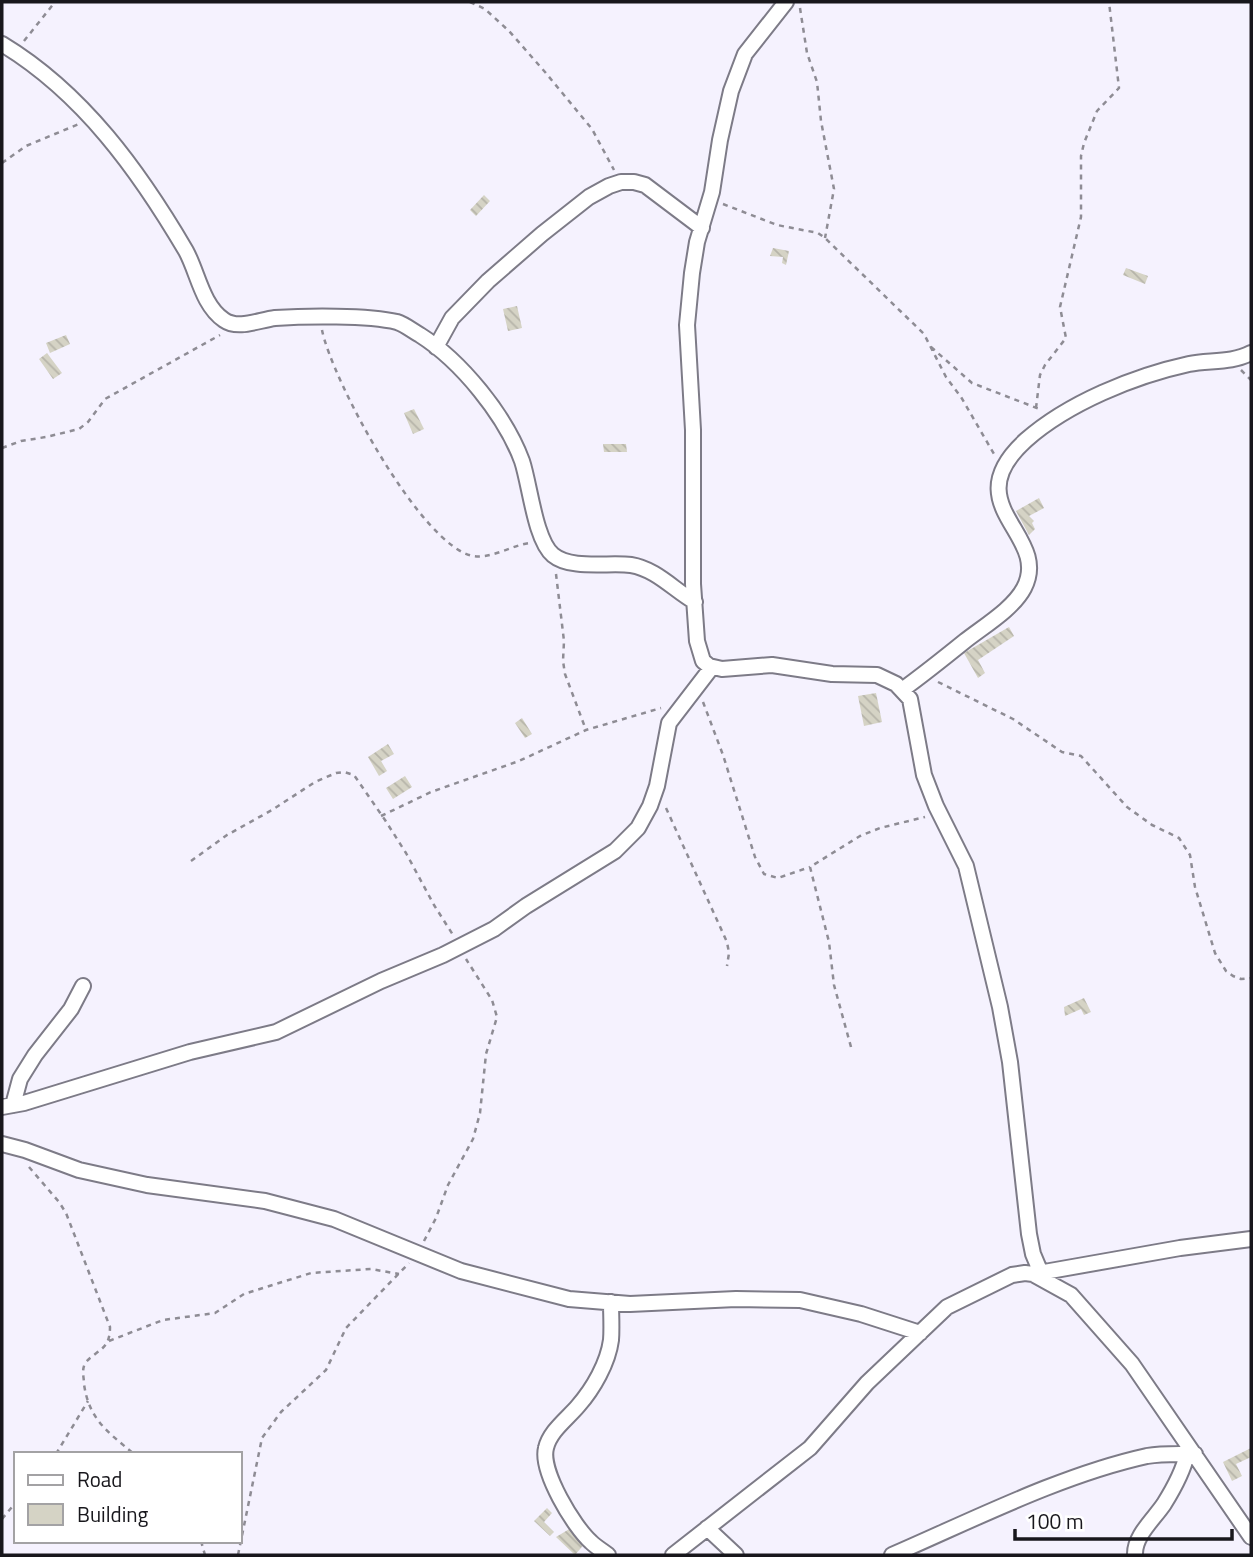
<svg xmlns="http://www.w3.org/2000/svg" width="1253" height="1557" viewBox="0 0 1253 1557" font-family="'Titillium Web',sans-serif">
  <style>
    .building { fill: url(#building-back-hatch) }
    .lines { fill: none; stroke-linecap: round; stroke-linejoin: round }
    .street-casing { stroke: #7d7b87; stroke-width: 18 }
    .path { stroke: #8e8c94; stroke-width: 2.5; stroke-dasharray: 5 5; stroke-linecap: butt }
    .street { stroke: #fff; stroke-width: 14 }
  </style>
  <defs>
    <pattern id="building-back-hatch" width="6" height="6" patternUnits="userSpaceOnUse" patternTransform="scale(1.75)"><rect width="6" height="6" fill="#d5d3c5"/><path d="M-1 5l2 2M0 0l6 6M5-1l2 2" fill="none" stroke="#b6b4a9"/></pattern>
  </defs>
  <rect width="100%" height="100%" fill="#f5f2fe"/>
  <path class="building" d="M484,195L490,201L476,216L470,210Z
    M773,248L789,251L786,265L782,263L783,257L770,256Z
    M1126,268L1148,276L1145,284L1123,275Z
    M517,306L522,328L508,331L503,309Z
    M66,335L70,344L50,353L46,343Z
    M47,353L62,373L53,379L39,359Z
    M414,409L424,429L413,434L404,413Z
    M603,444H626L627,452H604Z
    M1039,498L1044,508L1029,516L1034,521L1032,523L1035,529L1029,535L1016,511Z
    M1009,627L1014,636L978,660L985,673L978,678L964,653Z
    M876,693L882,722L864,726L858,696Z
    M522,718L532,734L525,738L515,723Z
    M388,744L394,754L381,761L387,771L379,776L368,757Z
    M405,776L412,787L393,799L386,788Z
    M1084,998L1091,1012L1084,1015L1081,1009L1065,1016L1064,1007Z
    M1251,1448V1457L1236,1464L1242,1476L1232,1481L1223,1462Z
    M547,1508L552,1513L544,1522L554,1532L550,1536L534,1521Z
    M571,1528L586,1542L575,1555L556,1537Z"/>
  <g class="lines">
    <g class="street-casing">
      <path id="street" d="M786,2L745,54L731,91L720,140L712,192L697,242L692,273L687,325L693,430V584L697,641L703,661L709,666L722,669L772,665L832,674L877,675L896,684L910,699L924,775L936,806L966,866L1000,1007L1010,1062L1029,1234L1033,1254L1041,1273
        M2,44C83,93 139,171 186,251C198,273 202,305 224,320C238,330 259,320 275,318C305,316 368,315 397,322C404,324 413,331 420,335C461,361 505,415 522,461C530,485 535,540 553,555C571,570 610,562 631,565C656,569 674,590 695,602
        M436,347L452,318L488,281L542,234L589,197L609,186L621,182H634L645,185L702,228
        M902,690C924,674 944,658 965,641C984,626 1013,609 1024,588C1052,534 953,506 1026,440C1068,403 1134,376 1189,364C1209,360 1232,363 1251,353
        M13,1105L20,1079L35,1055L71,1009L83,986
        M2,1107L24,1103L190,1052L276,1032L381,981L443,955L494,929L526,906L615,851L638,828L650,806L657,786L669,723L712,667
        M2,1144L25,1150L79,1170L147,1185L265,1201L334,1219L461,1271L569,1299L630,1304L736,1299L800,1300L861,1314L920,1333
        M1033,1274L1180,1248L1251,1239
        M707,1528L736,1555
        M608,1555C603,1551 596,1547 591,1542C574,1527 540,1471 546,1448C550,1431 567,1419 578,1406C593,1389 608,1363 611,1340C612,1328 611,1314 611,1302
        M673,1555L810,1448L867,1383L947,1307L1012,1275L1025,1273L1033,1274L1071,1295L1132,1364L1251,1537
        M892,1555C973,1520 1061,1475 1147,1456C1163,1453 1179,1454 1195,1454
        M1135,1555C1134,1536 1154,1519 1164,1504C1174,1488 1183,1472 1187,1454"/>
    </g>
    <path class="path" d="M470,2L485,9L509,31L545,72L592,129L614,170
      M800,8L807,53L817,82L821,121L834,189L825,238
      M24,41L55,2
      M2,163L26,146L79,124
      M723,204L777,225L818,233L825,238L924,334L946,377L961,397L994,454
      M322,330C332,380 421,546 473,556C492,559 512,545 530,543
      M931,347L972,383L1042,410
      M1241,370L1251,380
      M1036,408L1040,375L1045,365L1066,338L1060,307L1081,217V156L1084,143L1097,111L1119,88L1109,2
      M2,448L21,441L46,437L79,429L88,422L105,399L220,335
      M556,574L564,641L563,661L565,674L586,730
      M938,682L1013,719L1062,752L1081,756L1127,807L1152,825L1179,838L1190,855L1195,887L1215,953L1226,971L1233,976L1241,979L1251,978
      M703,702L723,755L755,857L764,874L778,878L810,867
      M666,808L727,942L729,953L727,966
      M381,816L431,792L519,761L586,730L661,708
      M191,861L227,835L272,810L315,782L336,773L344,772L354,775L385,820L406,853L434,905L453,935
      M851,1047L834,985L829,942L810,867L860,836L880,828L925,817
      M29,1167L59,1202L66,1213L110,1327C110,1350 98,1349 86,1362C81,1369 84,1377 84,1384C89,1420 108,1432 134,1454
      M424,1241L436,1218L448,1185L473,1139L480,1113L486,1054L497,1017L492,1000L466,959
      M109,1341L163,1320L215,1313L244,1294L311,1273L371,1269L399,1274
      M56,1454L88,1401
      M2,1519L16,1502
      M201,1541L205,1555
      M238,1555L262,1438L281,1412L326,1370L346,1328L409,1263"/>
    <use href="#street" class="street"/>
  </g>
  <rect width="1253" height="1557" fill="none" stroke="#18171c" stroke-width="7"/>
  <rect x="14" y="1452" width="228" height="91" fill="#ffffff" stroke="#a3a2a4" stroke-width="2"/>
  <rect x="28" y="1475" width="35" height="10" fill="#ffffff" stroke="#a3a2a4" stroke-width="2"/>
  <text x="77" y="1487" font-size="21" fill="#18171c">Road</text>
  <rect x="28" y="1504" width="35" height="21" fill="#d5d3c5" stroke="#a3a2a4" stroke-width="2"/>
  <text x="77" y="1522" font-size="21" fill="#18171c">Building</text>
  <path d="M1015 1529v10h217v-10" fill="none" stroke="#18171c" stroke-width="3.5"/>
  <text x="1026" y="1529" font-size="21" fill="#18171c" stroke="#ffffff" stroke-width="5" paint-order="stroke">100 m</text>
</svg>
